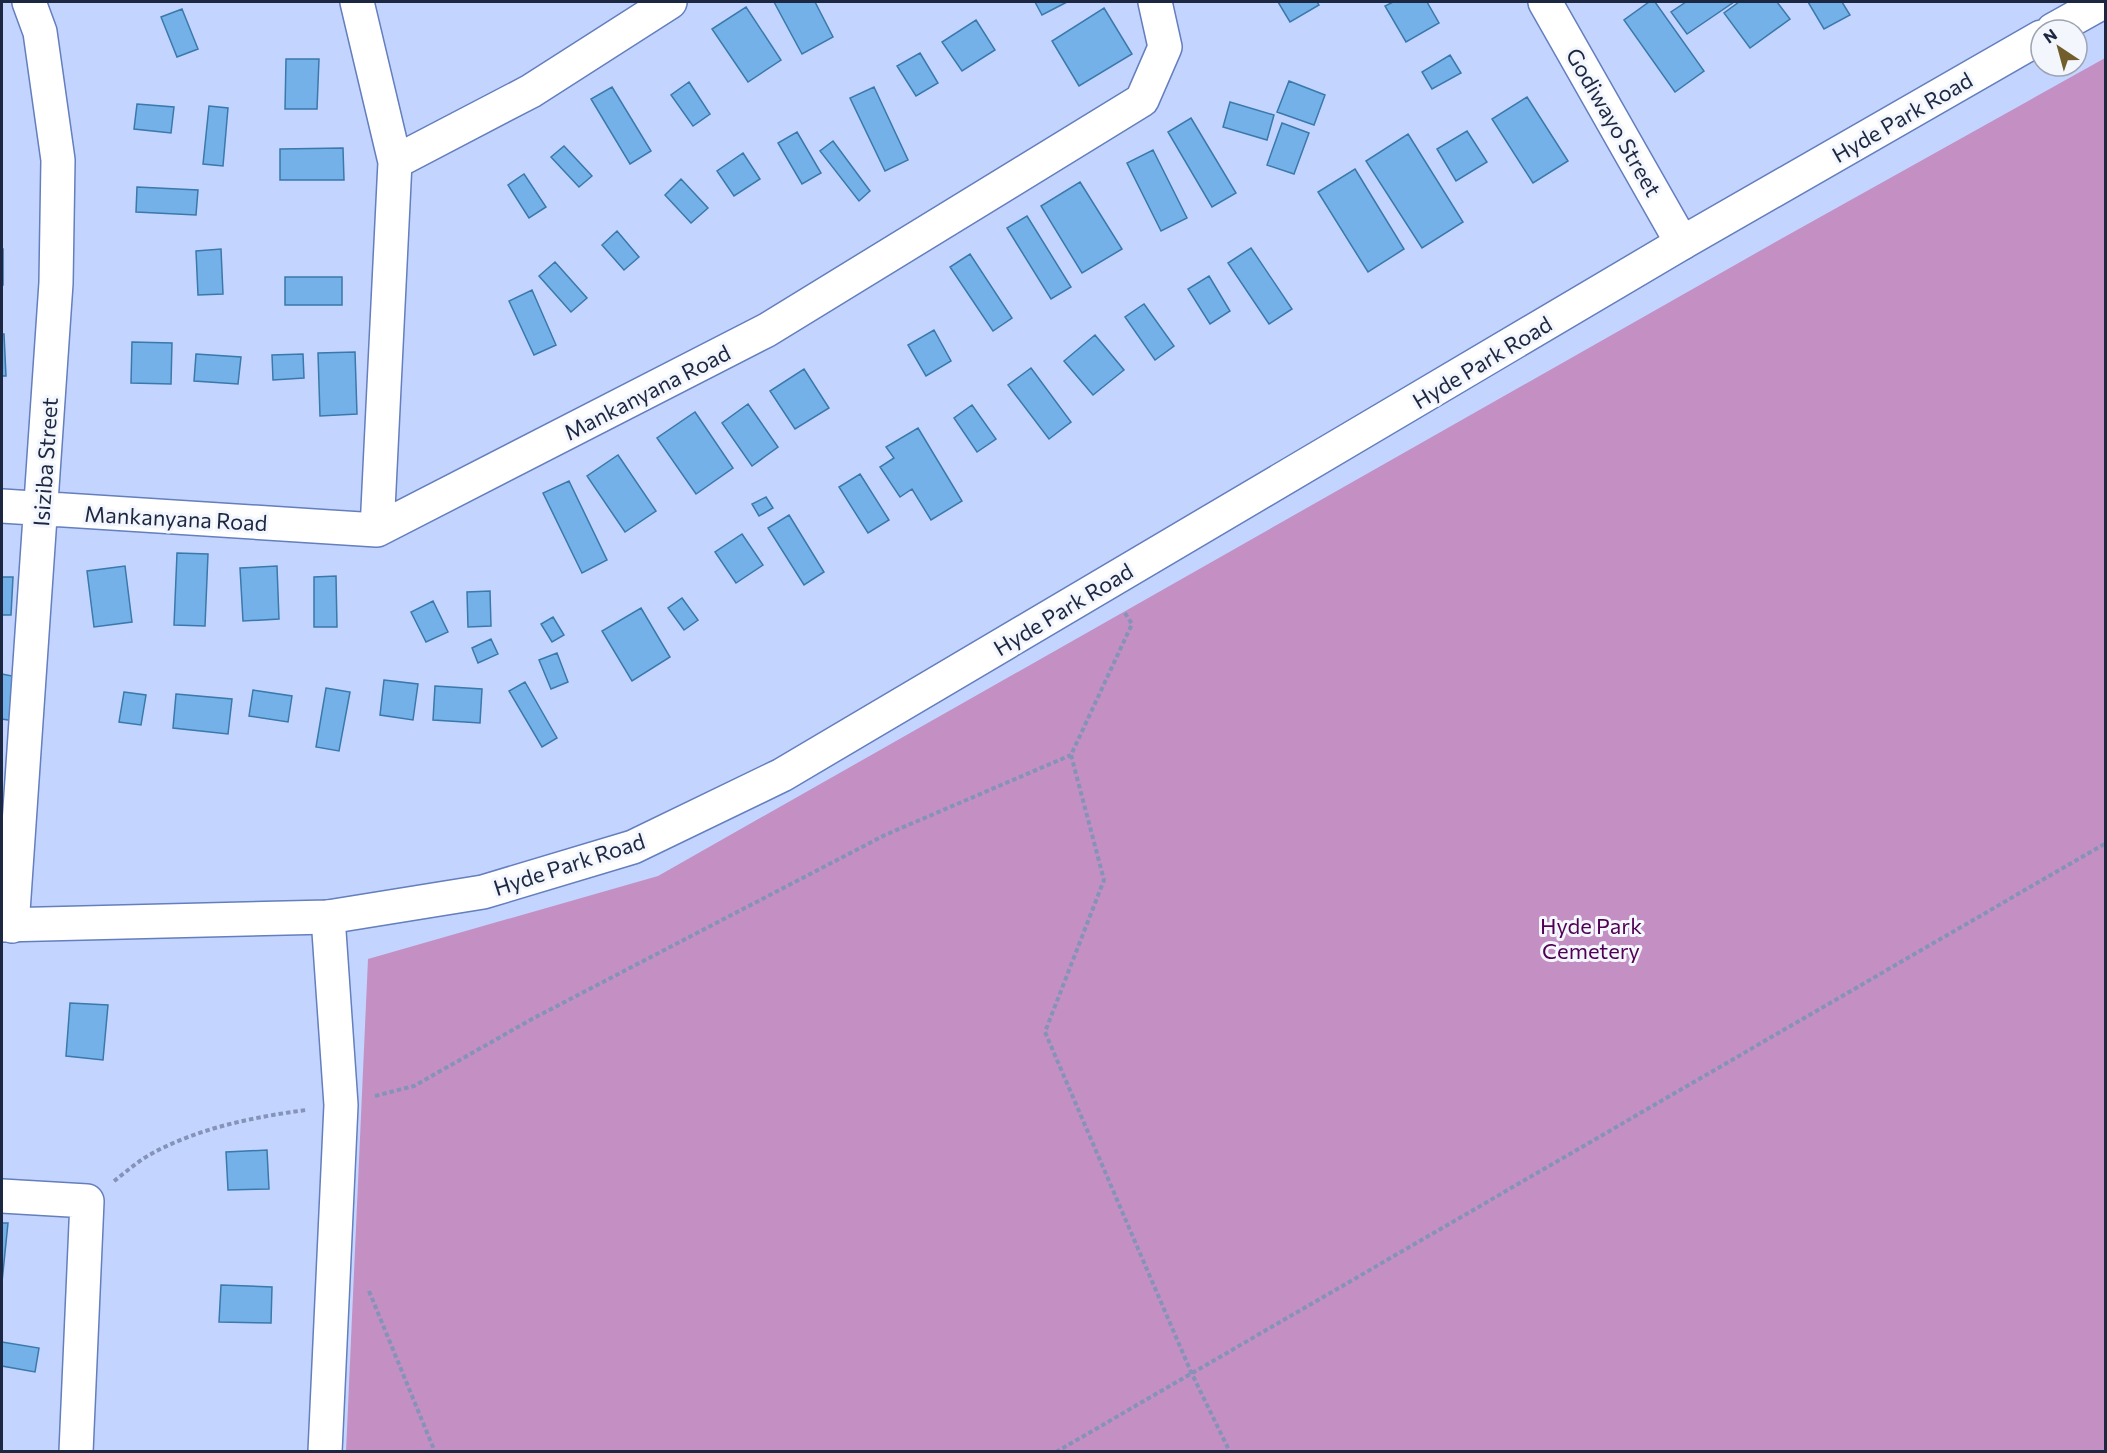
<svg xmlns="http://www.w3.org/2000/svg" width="2107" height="1453" viewBox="0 0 2107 1453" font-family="Commissioner,sans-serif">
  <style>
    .green { fill: #c490c4 }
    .building { fill: #73b1e8; stroke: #3b78ab; stroke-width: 1.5 }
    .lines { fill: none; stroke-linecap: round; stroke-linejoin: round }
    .minor-casing { stroke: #647ebe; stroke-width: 36 }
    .tertiary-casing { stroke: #647ebe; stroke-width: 36 }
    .path { stroke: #8493b7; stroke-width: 4; stroke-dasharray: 4.5 3; stroke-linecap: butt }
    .minor { stroke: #fff; stroke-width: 33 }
    .tertiary { stroke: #fff; stroke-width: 33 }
    .labels { text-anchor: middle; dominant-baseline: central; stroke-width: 6; stroke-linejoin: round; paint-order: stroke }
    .street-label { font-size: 22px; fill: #1c2741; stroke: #f3f6fd }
    .park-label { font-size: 22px; fill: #510054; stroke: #f3f6fd }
  </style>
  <rect width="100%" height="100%" fill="#c3d5ff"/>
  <path class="green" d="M2105,58V1451H346L368,959L658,876L1779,240Z"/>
  <path class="building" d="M774,2H815L833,37L802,54Z
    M1035,2H1067L1042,15Z
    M1278,2H1317L1319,5L1290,22Z
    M1393,2H1427L1439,23L1406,42L1385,6Z
    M1649,2H1655L1704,71L1675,92L1624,20Z
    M1686,2H1734L1687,34L1671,12Z
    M1739,2H1777L1790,19L1750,48L1724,13Z
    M1808,2H1842L1850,15L1824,29Z
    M746,7L781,60L748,82L712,29Z
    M1104,8L1132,54L1079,86L1052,41Z
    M182,9L198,49L177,57L161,17Z
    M976,20L995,50L962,71L942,42Z
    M920,53L938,83L916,96L897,66Z
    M1450,55L1461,73L1432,89L1422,72Z
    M286,59H319L317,109H285Z
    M1289,81L1325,95L1314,125L1277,112Z
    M689,82L710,114L693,126L671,95Z
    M612,87L651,151L630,164L591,99Z
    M874,87L908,160L885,171L850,98Z
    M1527,97L1568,161L1533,183L1492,119Z
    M1230,102L1274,115L1267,140L1223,127Z
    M137,104L174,107L171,133L134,129Z
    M209,106L228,108L223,166L203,164Z
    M1191,118L1236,193L1212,207L1168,132Z
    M1282,123L1309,133L1294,174L1267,165Z
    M1467,131L1487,162L1456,181L1437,149Z
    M797,132L821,173L802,184L778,143Z
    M1408,134L1463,222L1422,248L1366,161Z
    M833,141L870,191L859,201L820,151Z
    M564,146L592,176L579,187L551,157Z
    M343,148L344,180H280V149Z
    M1153,150L1187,218L1161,231L1127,163Z
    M743,153L760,179L734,196L717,171Z
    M1355,169L1404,249L1368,272L1318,192Z
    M524,174L546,207L529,218L508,185Z
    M681,179L708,208L691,223L665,195Z
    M1080,182L1122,249L1082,273L1041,206Z
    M137,187L198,190L196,215L136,212Z
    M1027,216L1071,287L1051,299L1007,228Z
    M617,231L639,257L624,270L602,245Z
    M1251,248L1292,309L1269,324L1228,263Z
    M2,249H3V285H2Z
    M221,249L223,294L198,295L196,251Z
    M970,254L1012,318L993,331L950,267Z
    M555,262L587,298L571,312L539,276Z
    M1209,276L1230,311L1210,324L1188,289Z
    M285,277H342V305H285Z
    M532,290L556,345L534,355L509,301Z
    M1144,304L1174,346L1155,360L1125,317Z
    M934,330L951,361L926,376L908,345Z
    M2,334H4L6,376H2Z
    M1095,335L1124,370L1093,395L1064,361Z
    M132,342L172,343L171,384L131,383Z
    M355,352L357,414L320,416L318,353Z
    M196,354L241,357L238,384L194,381Z
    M303,354L304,378L273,380L272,355Z
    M1031,368L1071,422L1049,439L1008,385Z
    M804,369L829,408L795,429L770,391Z
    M748,404L778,447L752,466L722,423Z
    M972,405L996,439L977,452L954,418Z
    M695,412L733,468L696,494L657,438Z
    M918,428L962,501L931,520L912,489L900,497L880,467L894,458L886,447Z
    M618,455L656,511L625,532L587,476Z
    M860,474L889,520L868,533L839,487Z
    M569,481L607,560L582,573L543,493Z
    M766,497L773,508L759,516L752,504Z
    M789,515L824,572L804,585L768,528Z
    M742,534L763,565L736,583L715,552Z
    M177,553L208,554L205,626L174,625Z
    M125,566L132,622L94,627L87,571Z
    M277,566L279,619L243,621L240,568Z
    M336,576L337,627H314V577Z
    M2,577H13L11,615H2Z
    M490,591L491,626L468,627L467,592Z
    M682,598L698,620L684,630L668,608Z
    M433,601L448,632L426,642L411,612Z
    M641,608L670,657L632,681L602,631Z
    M553,617L564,635L552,642L541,624Z
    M491,639L498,654L478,663L472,648Z
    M557,653L568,682L551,689L539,660Z
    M2,674L22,678L14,721L2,719Z
    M384,680L418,684L413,720L380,715Z
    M525,682L557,738L542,747L509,691Z
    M435,686L482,689L480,723L433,720Z
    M326,688L350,692L339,751L316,747Z
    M253,690L292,696L288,722L249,716Z
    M124,692L146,695L141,725L119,722Z
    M176,694L232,699L228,734L173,728Z
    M70,1003L108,1005L103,1060L66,1056Z
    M267,1150L269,1189L228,1190L226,1152Z
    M2,1223H8L2,1282Z
    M221,1285L272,1287L271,1323L219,1322Z
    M2,1342L39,1348L35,1372L2,1366Z"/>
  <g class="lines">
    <g class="minor-casing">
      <path id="minor" d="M357,2L395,162L377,530
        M1545,2L1682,243
        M395,162L531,91L670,2
        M2,506L377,530L767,330L1142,100L1165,47L1155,2
        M12,926L56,283L58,160L40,32L29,2
        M2,1196L87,1201L76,1452
        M325,1452L341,1105L328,917"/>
    </g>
    <g class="tertiary-casing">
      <path id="tertiary" d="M2053,30L2103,2
        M2,925L328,917L483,892L633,847L782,775L1682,243L2041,37"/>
    </g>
    <path class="path" d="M1125,613L1132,624L1071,755L1104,880L1045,1032L1191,1372L1230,1452
      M375,1096L414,1086L532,1019L885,835L1071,755
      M114,1181C126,1172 138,1161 151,1154C198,1128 254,1117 306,1110
      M369,1291L435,1452
      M1056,1452L2106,843"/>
    <use href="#minor" class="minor"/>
    <use href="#tertiary" class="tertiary"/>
  </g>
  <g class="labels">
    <g class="street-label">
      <text transform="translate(1902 117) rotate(-30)">Hyde Park Road</text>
      <text transform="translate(1614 122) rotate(60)">Godiwayo Street</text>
      <text transform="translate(1482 362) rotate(-31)">Hyde Park Road</text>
      <text transform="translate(647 392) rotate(-27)">Mankanyana Road</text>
      <text transform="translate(45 462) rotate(-86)">Isiziba Street</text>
      <text transform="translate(176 518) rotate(3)">Mankanyana Road</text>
      <text transform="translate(1063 609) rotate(-31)">Hyde Park Road</text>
      <text transform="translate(569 864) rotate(-18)">Hyde Park Road</text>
    </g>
    <g class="park-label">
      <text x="1591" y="925">Hyde Park<tspan x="1591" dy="25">Cemetery</tspan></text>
    </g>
  </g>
  <rect width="2107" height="1453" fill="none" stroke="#1c2741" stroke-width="6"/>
  <g transform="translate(2059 48) rotate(324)"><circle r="28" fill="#f3f6fd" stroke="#9da3b2" stroke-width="1.5"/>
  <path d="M0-4.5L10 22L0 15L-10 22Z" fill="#725e2d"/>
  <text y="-9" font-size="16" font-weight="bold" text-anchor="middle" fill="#1c2741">N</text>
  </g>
</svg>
